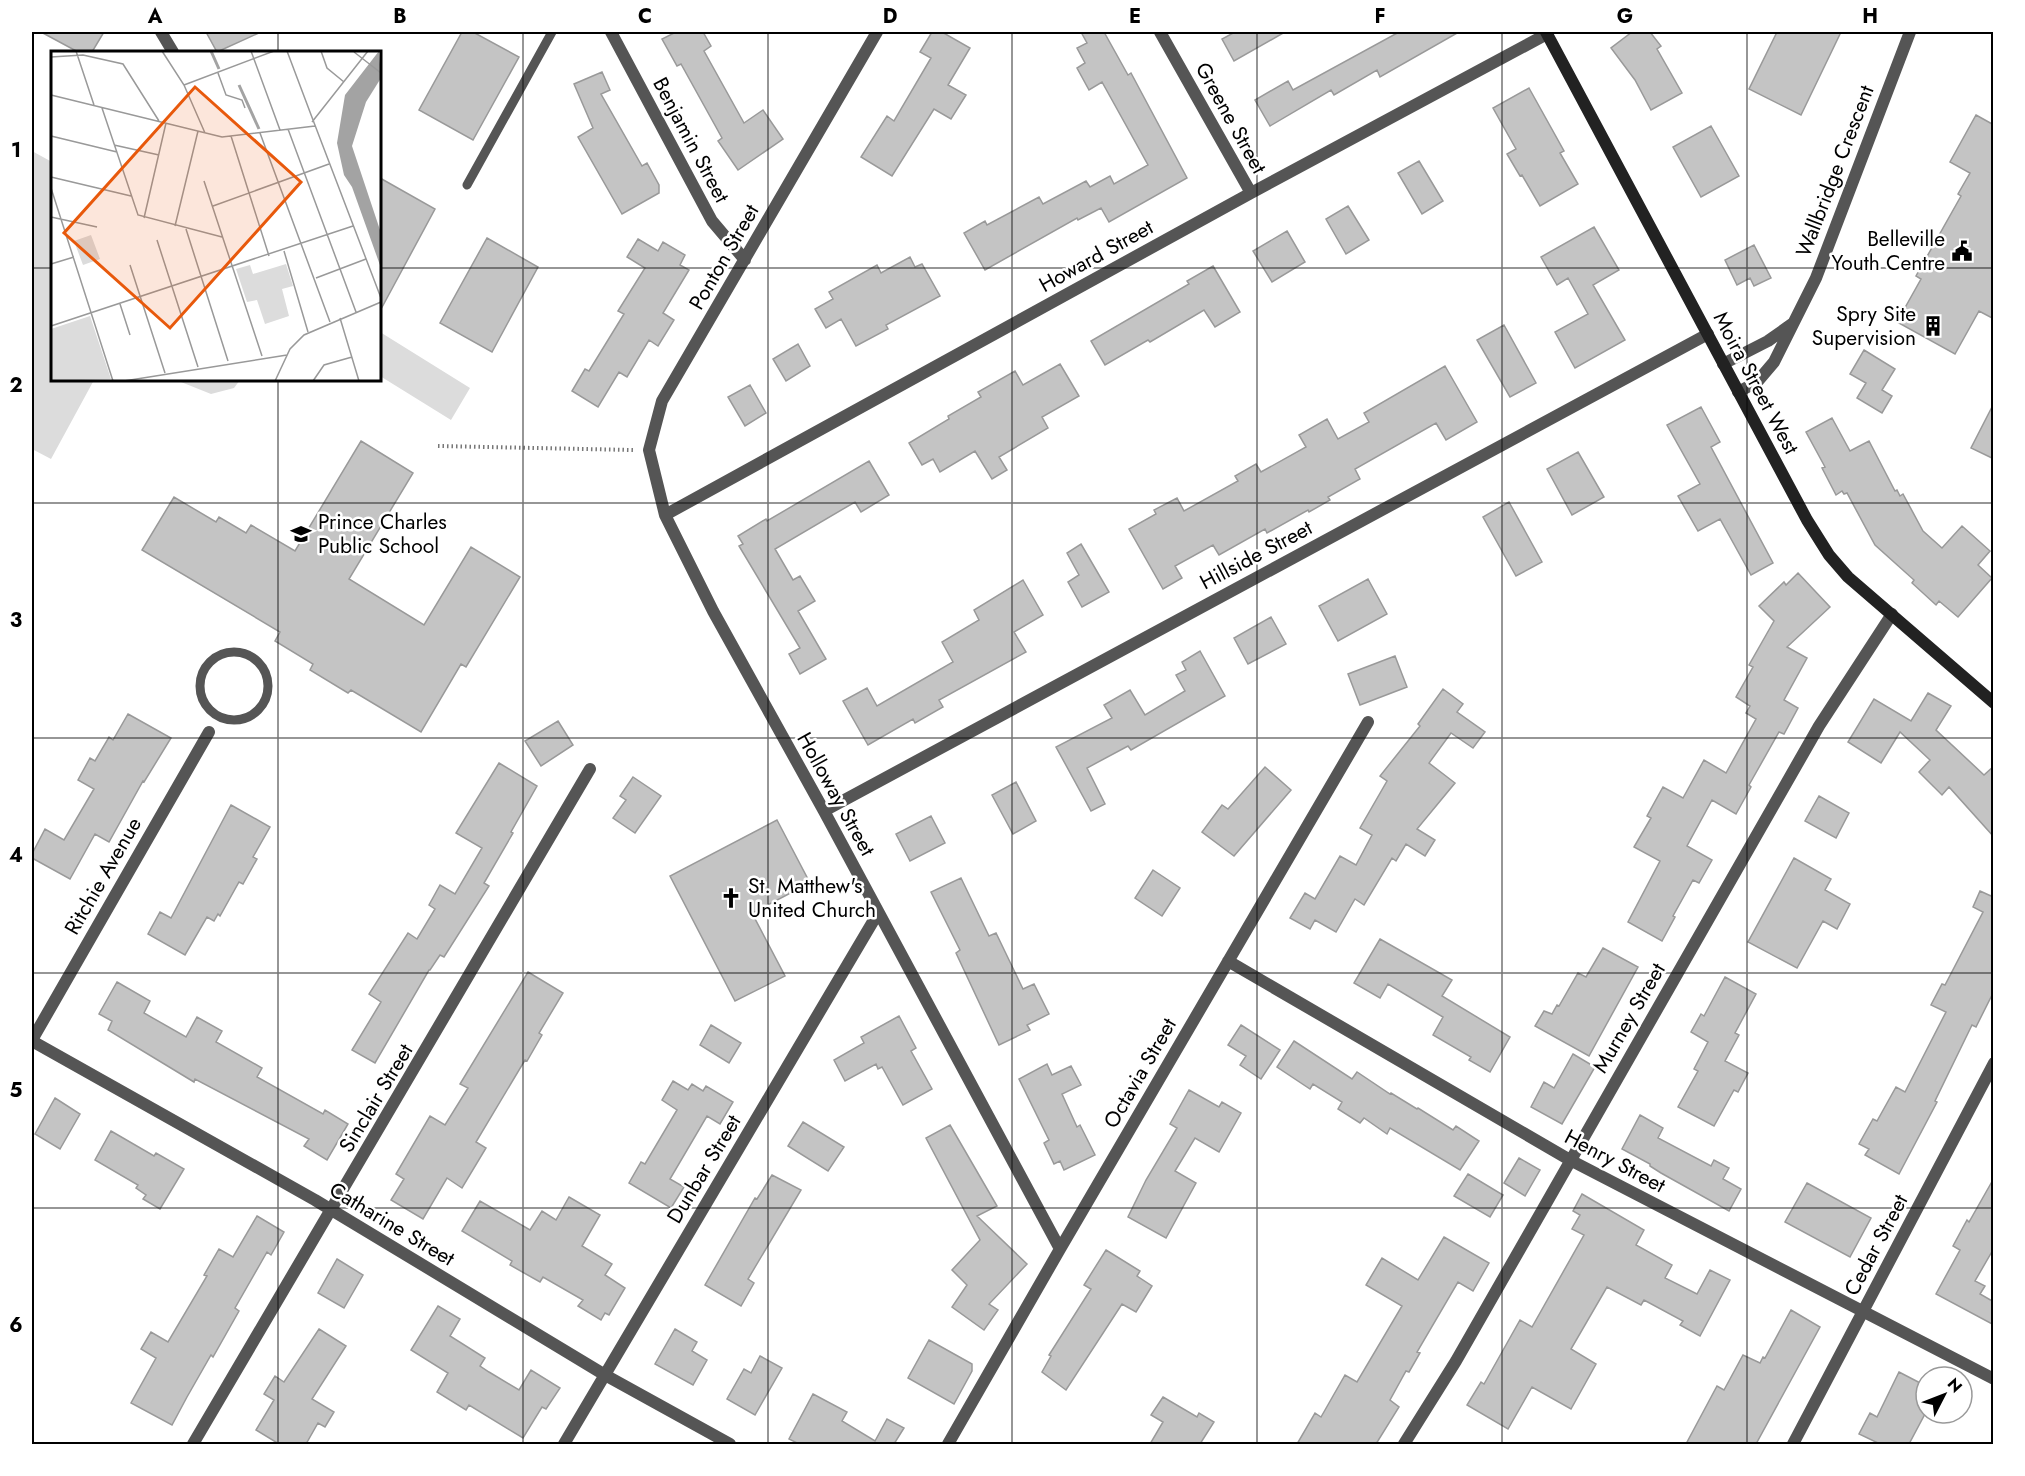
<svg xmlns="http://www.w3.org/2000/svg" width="2025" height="1476" viewBox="0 0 2025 1476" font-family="Jost,sans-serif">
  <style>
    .green { fill: #dcdcdc }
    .building { fill: #c4c4c4; stroke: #999; stroke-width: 1.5 }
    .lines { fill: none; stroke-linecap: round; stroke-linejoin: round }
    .path { stroke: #777; stroke-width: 4; stroke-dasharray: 1.5 3; stroke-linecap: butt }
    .service { stroke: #555; stroke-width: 9 }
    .minor { stroke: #555; stroke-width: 12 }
    .secondary { stroke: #222; stroke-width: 12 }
    .grid { fill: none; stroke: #000; stroke-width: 1.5; stroke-opacity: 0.55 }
    .labels { text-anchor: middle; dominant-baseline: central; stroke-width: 5; stroke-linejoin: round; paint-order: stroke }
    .street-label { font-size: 21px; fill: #000; stroke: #fff }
    .poi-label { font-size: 21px; fill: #000; stroke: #fff; text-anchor: end }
    .inset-river { fill: none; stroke: #a3a3a3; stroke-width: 3 }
    .inset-road { fill: none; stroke: #999; stroke-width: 1.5 }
    .view { fill: #e8590c; fill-opacity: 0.15; stroke: #e8590c; stroke-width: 3 }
    .inset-edge { fill: none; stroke: #000; stroke-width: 3 }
    .neatline { fill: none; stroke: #000; stroke-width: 2 }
    .grid-label { font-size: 20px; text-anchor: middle; font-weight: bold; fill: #000 }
  </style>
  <rect width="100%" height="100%" fill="#fff"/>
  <path class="green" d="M32,151L52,162V380H94L51,459L32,449Z
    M380,332L470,388L451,420L380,376Z
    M176,380H240L234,388L211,394Z"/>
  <path class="building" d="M41,32H104L92,52H78Z
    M206,32H261L217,52Z
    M462,32H473L519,57L473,140L419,110Z
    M676,32H703L711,46L704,51L744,123L763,110L783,139L738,170L718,141L722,138L681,64L677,66L662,39Z
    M932,32H942L970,48L948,85L966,95L951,119L934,109L892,176L861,157L887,116L894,121L931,58L920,52Z
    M1081,32H1104L1128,75L1131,73L1187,178L1109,222L1101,208L1078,220L1077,218L985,270L964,233L985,221L987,225L1039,197L1043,204L1086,181L1090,187L1110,176L1114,184L1148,165L1102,82L1089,90L1077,68L1085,63L1077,48L1087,43Z
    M1235,32H1285L1234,61L1222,39Z
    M1399,32H1459L1380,77L1377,70L1334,95L1331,90L1270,126L1255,100L1288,81L1293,90Z
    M1632,32H1650L1661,46L1657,49L1682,93L1651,110L1635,80L1611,48Z
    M1777,32H1841L1801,115L1749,89Z
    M602,72L610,90L601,94L642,166L647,163L659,185V193L622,214L578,137L593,128L574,84Z
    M1529,88L1564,151L1560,153L1578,184L1540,206L1522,175L1520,176L1507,154L1516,149L1493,108Z
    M1976,115L1994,125V319L1979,311L1955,354L1897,322L1921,279L1916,276L1961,196L1958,194L1970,173L1950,162Z
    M1711,126L1739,176L1701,197L1673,147Z
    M1419,161L1443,201L1422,214L1398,173Z
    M380,178L435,209L380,311Z
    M1348,206L1369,240L1346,254L1326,219Z
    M1594,227L1619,270L1593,285L1625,340L1575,368L1555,332L1588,314L1568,278L1557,285L1541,257Z
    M1287,231L1305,262L1272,282L1253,251Z
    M487,238L538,267L492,352L440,323Z
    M638,239L658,251L663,242L685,255L680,265L689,270L663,313L674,320L658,346L649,340L627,377L619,372L598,407L572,391L585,369L589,371L624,314L618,311L645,268L627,257Z
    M1754,245L1771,278L1754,286L1750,278L1737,285L1725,260Z
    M910,257L915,267L922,264L940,296L886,325L888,329L856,346L841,319L826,328L815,309L833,299L829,292L877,265L881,273Z
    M1213,266L1240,312L1215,327L1204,310L1150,342L1148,340L1105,365L1091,341L1189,284L1187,281Z
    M1504,325L1536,383L1510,397L1477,340Z
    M798,344L810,366L786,381L773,359Z
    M1864,350L1895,369L1882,390L1892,396L1882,413L1857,398L1866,383L1850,374Z
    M1060,364L1079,396L1042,417L1048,428L999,457L1007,470L992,479L975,451L940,472L933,459L922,465L909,443L949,419L948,416L981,397L978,392L1015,371L1023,385Z
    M1445,366L1477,422L1446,440L1436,423L1355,469L1360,479L1328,497L1330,500L1309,512L1308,510L1267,533L1265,529L1219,555L1213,545L1175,566L1182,578L1163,589L1129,529L1156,514L1154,510L1177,498L1184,511L1238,481L1235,476L1256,464L1261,472L1306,447L1299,435L1327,419L1338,439L1369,422L1364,413Z
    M750,385L766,413L745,426L728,397Z
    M1994,403V459L1971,448Z
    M1701,407L1720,442L1711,447L1773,563L1751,575L1720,519L1698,531L1678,496L1700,484L1667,425Z
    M1832,418L1850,451L1869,441L1895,491L1897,490L1900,496L1903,494L1923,531L1942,548L1962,526L1990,551L1978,565L1992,578L1958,617L1939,601L1936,605L1912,583L1914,580L1875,545L1847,493L1844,494L1842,491L1836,495L1822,468L1825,467L1806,432Z
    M361,441L413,473L349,579L424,625L471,547L520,577L466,667L461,664L421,732L351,690L348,693L310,670L313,664L275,641L280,632L142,550L174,497L216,522L219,517L246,533L251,525L295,551Z
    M1578,452L1604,497L1572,515L1547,469Z
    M869,461L889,495L861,512L855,502L775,549L793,580L800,576L815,601L798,611L826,659L800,674L789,654L800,648L739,546L743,544L738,536L766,519L767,521Z
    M1509,502L1542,562L1516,576L1483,517Z
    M1081,544L1109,592L1082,607L1068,582L1079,575L1067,553Z
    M1798,573L1830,607L1787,647L1807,658L1784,700L1798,708L1784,734L1779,732L1749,785L1751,787L1736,814L1712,800L1687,846L1712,860L1699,883L1693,880L1673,916L1675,917L1662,941L1628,922L1660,861L1634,847L1651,818L1647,816L1663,787L1683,798L1704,760L1726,773L1756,719L1746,713L1750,706L1736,697L1753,667L1749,665L1774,621L1759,606L1784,582L1786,585Z
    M1368,579L1387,614L1338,641L1319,606Z
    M1023,580L1043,615L1014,632L1026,652L939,700L943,707L915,723L913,719L868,745L843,701L867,688L877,706L953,662L942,642L979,620L974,610Z
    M1271,617L1286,644L1248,664L1234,638Z
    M1200,651L1225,696L1131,750L1128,746L1087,768L1105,804L1091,811L1056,747L1112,718L1104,705L1130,690L1145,715L1185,691L1176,675L1186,670L1182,662Z
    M1395,656L1407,687L1360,705L1348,674Z
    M1443,689L1463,704L1457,712L1485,732L1473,748L1451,733L1429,763L1455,783L1417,829L1435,840L1425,856L1406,844L1396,861L1392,858L1364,905L1355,899L1336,932L1315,920L1310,929L1290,918L1305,893L1315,899L1340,856L1356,865L1372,835L1360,828L1387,781L1380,776L1420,726L1418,724Z
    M1928,693L1951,706L1936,730L1984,775L1994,766V837L1949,787L1942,795L1919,772L1930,760L1900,732L1881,763L1848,742L1874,699L1911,721Z
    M128,714L171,738L144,782L143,781L109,842L95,834L70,879L32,858V854L45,829L64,840L94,789L78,780L90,758L95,761L109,737L113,740Z
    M558,721L573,745L541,766L525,741Z
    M499,763L537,786L511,832L513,833L484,883L489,886L444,957L440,955L430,970H429L375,1063L352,1050L381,1002L369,994L408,933L417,939L435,909L429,905L440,885L455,894L482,848L456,833Z
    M1265,767L1291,790L1234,856L1202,832L1222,805L1228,809Z
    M633,777L661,796L635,833L613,818L626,800L620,796Z
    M1016,782L1036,821L1013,834L992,795Z
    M1819,796L1849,813L1836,838L1805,821Z
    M231,805L270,827L253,857L257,859L243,884L239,882L220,916L218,914L214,921L207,917L185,955L148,934L160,912L171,918Z
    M931,816L945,843L910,861L896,834Z
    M777,820L810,883L752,913L785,976L735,1001L670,876Z
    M1794,858L1831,879L1825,890L1850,904L1837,929L1823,921L1797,968L1748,942Z
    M1153,870L1180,888L1162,916L1135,898Z
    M961,878L989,936L996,933L1023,989L1034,984L1049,1014L1027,1025L1030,1030L999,1045L956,953L960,950L931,892Z
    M1980,891L1991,896L1994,891V991L1976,1027L1972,1025L1935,1101L1937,1102L1899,1174L1865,1155L1869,1149L1859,1144L1873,1119L1877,1121L1896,1087L1905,1092L1946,1012L1931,1005L1942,984L1945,985L1983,912L1973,907Z
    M1380,939L1452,980L1442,996L1510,1037L1490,1072L1469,1060L1471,1057L1433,1035L1443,1017L1388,984L1380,998L1354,983Z
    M1603,948L1638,967L1589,1056L1535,1026L1544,1011L1552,1014L1557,1005L1559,1006L1578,973L1586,977Z
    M528,972L563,993L539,1033L542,1035L527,1061L525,1060L476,1142L486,1148L462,1188L447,1178L423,1219L391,1200L404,1179L396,1174L430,1116L445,1125L468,1088L460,1084Z
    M1725,977L1756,994L1735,1033L1739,1035L1725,1061L1748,1073L1738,1092L1734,1090L1714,1126L1678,1107L1698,1071L1694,1069L1708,1042L1691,1032L1701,1014L1704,1016Z
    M117,982L150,1001L144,1013L186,1037L197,1017L222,1031L216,1042L262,1068L257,1077L323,1114L325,1110L348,1124L327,1160L304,1146L309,1139L195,1079L194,1082L108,1030L112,1021L99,1014Z
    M899,1016L916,1048L911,1051L932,1089L903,1105L882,1067L878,1069L876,1064L845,1081L834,1060L864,1043L861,1037Z
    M711,1025L741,1043L729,1063L700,1045Z
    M1241,1025L1280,1050L1261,1079L1240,1065L1246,1056L1228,1045Z
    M1294,1041L1352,1079L1357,1072L1390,1094L1391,1093L1417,1109L1418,1108L1453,1130L1456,1126L1479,1141L1460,1170L1390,1128L1387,1134L1364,1118L1360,1123L1338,1109L1342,1102L1313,1084L1310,1089L1277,1067Z
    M1573,1054L1595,1067L1562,1124L1531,1107L1544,1082L1554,1088Z
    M1047,1064L1052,1075L1071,1066L1081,1085L1062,1094L1077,1127L1080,1125L1095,1155L1064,1170L1060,1161L1054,1164L1044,1143L1049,1140L1019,1079Z
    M673,1081L688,1090L692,1084L703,1091L706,1086L733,1102L720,1124L707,1116L670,1179L684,1187L671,1208L629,1183L641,1162L645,1164L677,1110L662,1100Z
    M1189,1090L1219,1107L1222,1102L1241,1113L1219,1152L1195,1138L1175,1171L1196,1183L1166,1238L1128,1217L1146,1180L1177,1128L1170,1124Z
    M55,1098L80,1114L60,1149L35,1134Z
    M1640,1115L1663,1128L1658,1138L1711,1166L1714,1160L1729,1168L1723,1179L1741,1189L1729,1211L1661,1173L1650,1166V1164L1622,1149Z
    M803,1122L844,1147L828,1171L788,1146Z
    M950,1125L997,1206L977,1216L1027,1264L989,1304L998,1310L984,1330L952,1307L967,1285L952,1270L980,1240L926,1138Z
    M111,1131L154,1156L156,1153L184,1169L160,1209L143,1199L146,1195L136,1188L138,1185L95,1160Z
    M1519,1158L1540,1170L1525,1196L1504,1183Z
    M1468,1174L1503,1195L1490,1217L1454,1196Z
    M772,1175L801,1190L748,1279L754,1283L741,1306L705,1285L755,1198L757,1199Z
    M1994,1178V1248L1975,1281L1985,1286L1980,1294L1994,1302V1325L1936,1294L1960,1250L1953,1246L1967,1220L1969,1222Z
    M1807,1183L1871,1218L1850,1257L1785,1222Z
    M1582,1194L1644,1230L1636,1245L1672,1265L1665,1278L1697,1294L1710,1270L1730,1280L1700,1336L1680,1325L1683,1321L1644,1300L1641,1305L1607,1287L1571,1349L1596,1364L1571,1409L1532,1387L1508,1429L1467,1405L1481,1382L1484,1384L1520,1320L1532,1327L1584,1235L1572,1229L1580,1215L1573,1211Z
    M569,1197L600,1215L582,1246L612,1264L605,1275L625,1288L609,1315L605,1313L601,1320L578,1306L583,1300L543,1277L540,1282L510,1265L512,1261L462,1231L480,1201L530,1230L542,1211L556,1220Z
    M257,1216L284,1232L271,1255L267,1252L235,1308L239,1311L213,1357L211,1355L187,1397L172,1425L131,1403L156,1358L141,1349L151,1332L168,1342L207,1276L204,1275L219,1249L233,1257Z
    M1444,1237L1489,1263L1473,1291L1458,1282L1417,1352L1420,1353L1409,1372L1406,1371L1390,1400L1399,1407L1376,1444H1297L1315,1413L1321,1417L1345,1375L1357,1382L1402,1306L1366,1285L1382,1258L1418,1280Z
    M1106,1250L1140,1271L1137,1276L1152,1286L1136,1312L1122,1304L1066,1390L1042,1372L1051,1356L1049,1355L1091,1289L1084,1285Z
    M337,1259L363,1275L344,1308L318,1293Z
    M438,1306L460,1319L450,1336L485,1358L480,1366L489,1372L519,1390L531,1370L560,1388L546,1409L542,1407L523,1438L469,1405L466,1410L437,1392L448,1373L411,1350Z
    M1791,1310L1820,1327L1756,1444H1686L1717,1386L1724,1390L1743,1355L1760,1363L1763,1357L1765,1358Z
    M319,1329L346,1346L312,1399L334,1412L325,1427L318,1423L306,1444H279L256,1430L274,1400L264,1394L275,1376L284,1382Z
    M675,1329L697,1342L692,1351L707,1360L693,1385L655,1364Z
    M929,1340L972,1364V1371L954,1404L908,1378Z
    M760,1356L782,1368L755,1415L727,1399L744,1369L751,1373Z
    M1899,1372L1926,1386V1412L1909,1444H1880L1859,1434L1870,1413L1877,1417Z
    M813,1394L847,1412L842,1421L875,1441L887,1419L904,1428L894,1444H799L789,1439Z
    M1163,1397L1197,1417L1199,1413L1214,1422L1200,1444H1150L1163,1422L1151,1415Z"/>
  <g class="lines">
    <path class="path" d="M438,446L633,450"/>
    <path class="service" d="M467,185L552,32
      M200 686a34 34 0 1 1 68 0a34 34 0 1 1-68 0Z"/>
    <path class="minor" d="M161,32L173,52
      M611,32L712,221L745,260
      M877,32L662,401L649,450L665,515L713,611L824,811L1060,1249
      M1160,32L1251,193
      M1723,364L1768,341L1792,324
      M1738,392L1757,382L1774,362L1816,278L1910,32
      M665,515L1251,193L1547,34
      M824,811L1708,334
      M1228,961L1570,1160L1994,1379
      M32,1040L209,732
      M32,1041L315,1200L605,1375L730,1444
      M193,1444L590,769
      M564,1444L878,913
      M948,1444L1060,1249L1368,722
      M1404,1444L1456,1361L1819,726L1892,614
      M1793,1444L1994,1063"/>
    <path class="secondary" d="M1546,32L1807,520L1829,555L1848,577L1994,703"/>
  </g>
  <path class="grid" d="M278,32V52M523,32V1444M768,32V1444M1012,32V1444M1257,32V1444M1502,32V1444M1747,32V1444M32,268H52M380,268H1994M278,380V1444M32,503H1994M32,738H1994M32,973H1994M32,1208H1994"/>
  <defs>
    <g id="civic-bare" transform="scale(1.62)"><path d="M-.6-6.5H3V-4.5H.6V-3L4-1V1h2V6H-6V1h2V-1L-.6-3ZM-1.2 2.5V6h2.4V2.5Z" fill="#000" stroke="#fff" stroke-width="2.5" paint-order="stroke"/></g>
    <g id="building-bare" transform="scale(1.62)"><path d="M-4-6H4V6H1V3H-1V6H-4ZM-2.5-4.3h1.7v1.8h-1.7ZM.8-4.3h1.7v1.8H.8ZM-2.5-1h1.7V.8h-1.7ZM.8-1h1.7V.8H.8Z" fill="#000" stroke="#fff" stroke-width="2.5" paint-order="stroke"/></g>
    <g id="school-bare" transform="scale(1.62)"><path d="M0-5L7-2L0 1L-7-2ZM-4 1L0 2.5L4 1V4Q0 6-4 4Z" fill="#000" stroke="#fff" stroke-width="2.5" paint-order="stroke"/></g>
    <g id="church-bare" transform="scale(1.62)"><path d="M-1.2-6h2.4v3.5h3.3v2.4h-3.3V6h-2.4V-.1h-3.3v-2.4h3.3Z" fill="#000" stroke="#fff" stroke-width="2.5" paint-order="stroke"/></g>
  </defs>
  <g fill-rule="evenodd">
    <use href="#civic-bare" x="1962" y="251"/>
    <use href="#building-bare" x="1933" y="326"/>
    <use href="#school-bare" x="301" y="534"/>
    <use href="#church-bare" x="731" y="898"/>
  </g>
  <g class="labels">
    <g class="street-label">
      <text transform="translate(1231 118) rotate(61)">Greene Street</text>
      <text transform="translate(691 140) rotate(62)">Benjamin Street</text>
      <text transform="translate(1835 171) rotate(-69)">Wallbridge Crescent</text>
      <text transform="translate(1096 256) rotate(-29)">Howard Street</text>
      <text transform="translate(724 257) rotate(-60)">Ponton Street</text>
      <text transform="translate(1756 383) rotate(62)">Moira Street West</text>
      <text transform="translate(1256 555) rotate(-28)">Hillside Street</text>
      <text transform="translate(836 794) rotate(61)">Holloway Street</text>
      <text transform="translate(103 876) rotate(-60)">Ritchie Avenue</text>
      <text transform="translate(1629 1018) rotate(-60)">Murney Street</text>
      <text transform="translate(1140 1073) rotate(-60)">Octavia Street</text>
      <text transform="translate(376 1098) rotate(-59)">Sinclair Street</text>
      <text transform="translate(1615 1161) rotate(28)">Henry Street</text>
      <text transform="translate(704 1169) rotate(-59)">Dunbar Street</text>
      <text transform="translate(392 1224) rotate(31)">Catharine Street</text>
      <text transform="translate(1876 1245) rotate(-62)">Cedar Street</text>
    </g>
    <g class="poi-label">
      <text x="1945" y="239">Belleville<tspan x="1945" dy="24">Youth Centre</tspan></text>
      <text x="1916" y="314">Spry Site<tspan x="1916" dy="24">Supervision</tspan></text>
      <text x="318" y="522" text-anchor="start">Prince Charles<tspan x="318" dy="24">Public School</tspan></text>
      <text x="748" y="886" text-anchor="start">St. Matthew's<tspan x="748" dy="24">United Church</tspan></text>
    </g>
  </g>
  <g transform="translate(51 51)">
    <rect width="330" height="330" fill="#fff"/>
    <path d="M40,184L49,208L32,214L23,190ZM235,213L242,235L231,238L238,265L214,273L206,249L196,251L185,218L199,214L202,223ZM39,265L60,328L0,330V278Z" fill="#dcdcdc"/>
    <path d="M328,0L330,27L315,51L301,95L330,182V217L301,136L293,124L286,92L294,44Z" fill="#a3a3a3"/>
    <path class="inset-river" d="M160,0L168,18M188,34L208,78"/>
    <path class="inset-road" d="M25,0L43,54M111,0L133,34L154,82M200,0L229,79M236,0L262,69M270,0L276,17L293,31M303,1L330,22M0,6L32,4L72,13L108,70M167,22L175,44L191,49L194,57M133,34L223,0M0,44L171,86L264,75M51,57L87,164L171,186M262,69L330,247M261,71L317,0M237,78L305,261M209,82L279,271M0,85L66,101M180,85L218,205M63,94L108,104M0,126L80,145M153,130L211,305M0,137L62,330M162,155L278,113M0,166L46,176M93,167L115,72M124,175L147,80M135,178L177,310M106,189L147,316M233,200L257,281M0,213L23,206M79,214L114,322M265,227L315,208M69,253L79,284M289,267L308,330M0,275L302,175M73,330L236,304M224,330L239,298L253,284L330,251M262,330L273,314L301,306"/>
    <path class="view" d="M144,36L250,131L119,277L13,182Z"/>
    <rect width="330" height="330" class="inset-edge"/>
  </g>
  <rect width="2025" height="1476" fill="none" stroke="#ffffff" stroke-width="66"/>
  <g transform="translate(1944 1395) rotate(48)"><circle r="28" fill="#ffffff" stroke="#999999" stroke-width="1.5"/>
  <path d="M0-4.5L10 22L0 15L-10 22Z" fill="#000000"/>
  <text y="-9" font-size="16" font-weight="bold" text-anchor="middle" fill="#000000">N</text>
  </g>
  <rect x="33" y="33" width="1959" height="1410" class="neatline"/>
  <g class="grid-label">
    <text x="155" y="23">A</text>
    <text x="400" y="23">B</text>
    <text x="645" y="23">C</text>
    <text x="890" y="23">D</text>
    <text x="1135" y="23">E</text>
    <text x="1380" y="23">F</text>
    <text x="1625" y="23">G</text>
    <text x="1870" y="23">H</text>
    <text x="16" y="157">1</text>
    <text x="16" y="392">2</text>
    <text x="16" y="627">3</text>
    <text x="16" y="862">4</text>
    <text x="16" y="1097">5</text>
    <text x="16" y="1332">6</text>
  </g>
</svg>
